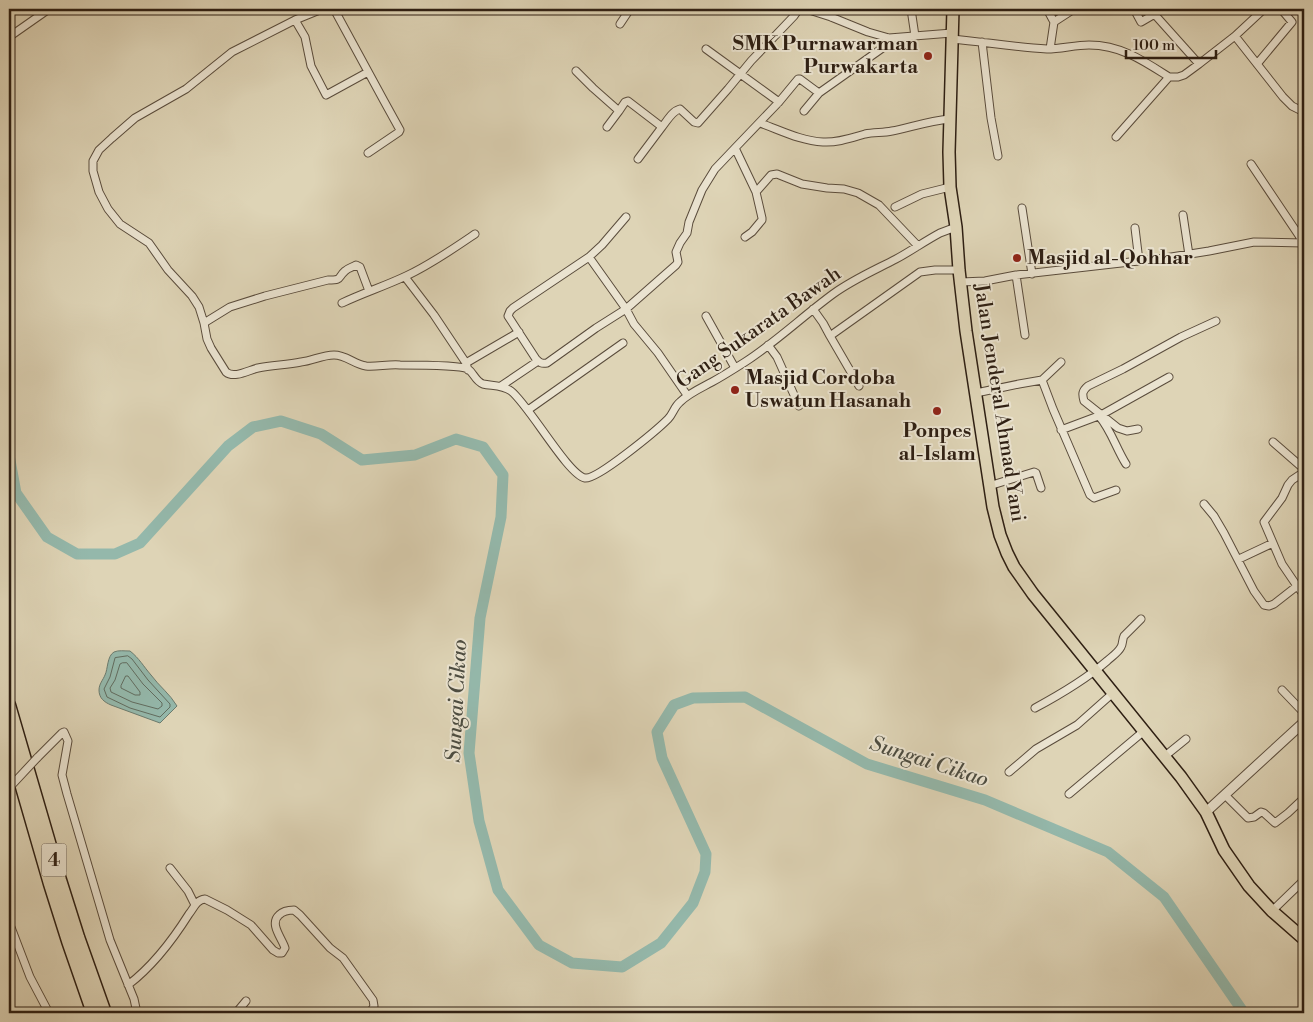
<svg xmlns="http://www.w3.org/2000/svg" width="1313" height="1022" viewBox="0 0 1313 1022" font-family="'Libre Bodoni',serif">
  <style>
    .water { fill: #94b8ab; stroke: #6b7b6e }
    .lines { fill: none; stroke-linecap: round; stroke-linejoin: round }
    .shore { stroke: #616c5f; stroke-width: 1 }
    .river { stroke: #94b8ab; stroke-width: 11 }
    .minor-casing { stroke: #5a4c3c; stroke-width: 9 }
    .tertiary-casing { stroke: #5a4c3c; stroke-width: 11 }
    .trunk-casing { stroke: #2e1f13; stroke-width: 14 }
    .motorway-casing { stroke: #2e1f13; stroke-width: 15 }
    .minor { stroke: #eae3d0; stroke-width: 7 }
    .tertiary { stroke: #eae3d0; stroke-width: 9 }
    .trunk { stroke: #ded4b6; stroke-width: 11 }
    .motorway { stroke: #ded4b6; stroke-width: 12 }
    .minor-bridge-casing { stroke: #5a4c3c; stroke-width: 9; stroke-linecap: butt }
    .minor-bridge { stroke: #eae3d0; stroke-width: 7 }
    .poi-dot { fill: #8f2418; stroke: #eae3d0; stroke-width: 2 }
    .labels { text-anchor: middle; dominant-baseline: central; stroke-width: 4; stroke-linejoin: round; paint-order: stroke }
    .shield { fill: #eae3d0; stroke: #665a4c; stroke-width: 1 }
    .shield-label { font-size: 19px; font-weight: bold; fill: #2e1f13 }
    .poi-label { font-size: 20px; font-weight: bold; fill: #2e1f13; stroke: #eae3d0; text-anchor: start }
    .street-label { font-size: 20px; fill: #2e1f13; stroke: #eae3d0 }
    .water-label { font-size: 21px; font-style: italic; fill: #4d4d41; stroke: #eae3d0 }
  </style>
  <rect width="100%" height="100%" fill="#ded4b6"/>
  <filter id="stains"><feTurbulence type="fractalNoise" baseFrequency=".004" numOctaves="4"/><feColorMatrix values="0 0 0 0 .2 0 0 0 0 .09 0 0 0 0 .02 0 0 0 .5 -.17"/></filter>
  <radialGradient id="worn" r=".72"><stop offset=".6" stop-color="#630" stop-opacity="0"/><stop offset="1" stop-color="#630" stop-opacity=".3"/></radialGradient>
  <path class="water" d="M130,651C139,658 144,667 151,675C159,686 170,694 177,706L160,723L111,705C104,702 99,698 99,690C99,684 103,680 105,675C108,669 107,656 114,652C118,650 125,651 130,651Z"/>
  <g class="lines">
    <path class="shore" d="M128,656L132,659L148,680L170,704V707L160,717L130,708L107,697L104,689L110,677L115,658Z
      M127,663L143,684L162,703V706L158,709L132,702L111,692L110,688L115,680L120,664L122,663Z
      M126,676H128L140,692V695H135L121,688V686Z"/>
    <path class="river" d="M9,455L16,493L47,537L77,554H115L140,543L228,446L253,427L281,421L321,434L362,460L415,455L456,439L483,447L503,475L501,517L480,618L469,753L479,821L498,890L539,945L572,963L622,967L661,943L693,903L705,872L706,854L662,758L657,732L674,705L693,698L745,697L867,764L985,800L1108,852L1164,897L1244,1013"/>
    <g class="minor-casing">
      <path id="minor" d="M322,9L295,20L232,52L186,89L135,118L112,138L99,150L93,161V171L99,192L108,209L120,224L149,243L168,270L192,296L199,307L204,323L207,339L211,348L226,372C234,379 249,370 258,368C272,365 287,365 301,362C312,361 322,355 334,355C346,355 354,364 366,366C376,367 389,364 400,365C412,365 460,365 468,369C474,373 475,381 483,384C492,386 503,385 511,391C529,405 568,475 585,478C597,480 657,430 668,419C673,414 674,407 680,402C689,393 701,388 712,382C723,376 734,369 745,362C776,342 803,316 833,294C852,280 875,270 896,259C911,251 925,241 940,233L956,227
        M334,9L384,101L400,130L399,132L368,153
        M806,9L831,17L868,32L889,38L952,33
        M911,9L915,36
        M1047,9L1054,22
        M1134,9L1141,22L1153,15L1156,16L1199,64
        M831,17L835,9
        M295,20L305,37L311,66L326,95L368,72
        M620,24L630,9
        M1235,36L1283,97L1292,106L1304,112
        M9,37L49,9
        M952,39C984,42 1015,47 1047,49C1061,49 1075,45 1089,45C1121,45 1144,61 1169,77H1178L1184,75L1199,64L1235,36L1264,9
        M982,42L991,118L998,156
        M706,49L779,102
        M1050,49L1054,22L1074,9
        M1257,64L1292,22L1281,9
        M576,71L593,88L619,111L625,102L628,101L662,127C667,121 672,111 680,109L694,122L698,123L728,89L751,61L794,16L799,9
        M804,111L819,93
        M760,123C780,130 801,141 823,142C837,143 851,138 865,134C874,132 883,133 892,131C911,127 930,121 949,119
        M607,127L619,111
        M1116,137L1169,77
        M638,159L662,127
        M1251,164L1304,243
        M756,192L771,175L777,174L802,184L827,188L844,189L858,193L879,205L918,246
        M895,207L922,194L950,187
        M1022,208L1032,274
        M1183,215L1189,255
        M1135,228L1139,261
        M745,237L752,232L762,220V218L756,192L735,148L779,102L798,79H800L819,93L884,47L889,38
        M589,257L602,245L626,217
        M1016,275L1025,335
        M405,277L434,315L466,363L468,370
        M961,282L985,281L1016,275L1165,258L1209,251L1254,242L1304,243
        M342,303C363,293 385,286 406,276C430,265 453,249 475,234
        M813,309L823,323L830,336L920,272L935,270H959
        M706,316L735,368
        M204,323L230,307L265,296L328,280C343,280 337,278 345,271C348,268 353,267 356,265L360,267L369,291
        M830,336L859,386
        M768,345L777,357L799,406
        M466,363L519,332
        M1042,380L1061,362
        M501,386L538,361
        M976,393L1019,384L1042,380L1053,409L1090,495L1094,498L1116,490
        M687,395L658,353L634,324L626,309L589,257L513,308L510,311L508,316L536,359C540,363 542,364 547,363L596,328L626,309L676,265L678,262L676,252L680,243L687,233L689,222L702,190L715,169L735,148
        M528,410L623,343
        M1099,416C1111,430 1116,448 1126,464
        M1138,429L1127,431L1118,428L1084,401C1082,394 1082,391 1088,386L1123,369L1181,337L1216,321
        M1061,430L1101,415L1169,377
        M1273,442L1304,469
        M989,486L1034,472L1036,473L1041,488
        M1204,504L1214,516L1224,533L1254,591L1264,605L1269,606L1274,604L1297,586L1304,595
        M1239,559L1273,543
        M1297,586L1282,564L1264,522L1282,498L1288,485L1292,480L1304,472
        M1282,690L1304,713
        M1035,708C1061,694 1085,680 1107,661C1111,657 1118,653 1121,647C1123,644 1122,640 1124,636L1141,619
        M1165,756L1186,739
        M37,758L62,733L64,732L68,741L62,775L67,794L110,940L134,999L137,1013
        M1009,772L1036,749L1077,725L1113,693
        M1069,794L1144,731
        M1225,795L1248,818L1254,817L1261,812L1264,813L1275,823L1288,813L1304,798
        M170,868L188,891L195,905
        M1272,911L1304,880
        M9,922L30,977L49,1013
        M128,985C153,966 172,941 189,914C194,908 196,900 205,899L227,910L251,925L273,950L278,953H282L285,948C282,938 269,924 279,915C283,911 288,910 294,910L300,915L330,948L343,958L373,1000L374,1006L370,1013
        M236,1013L246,1001"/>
    </g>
    <g class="tertiary-casing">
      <path id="tertiary" d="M1206,812L1304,722"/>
    </g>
    <g class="trunk-casing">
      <path id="trunk" d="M953,9L949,152L950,187L956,227L959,270L966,331L993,507L1000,535L1007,553L1014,567L1033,594L1181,777L1206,812L1224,850L1249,886L1272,911L1304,939"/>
    </g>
    <g class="motorway-casing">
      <path id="motorway" d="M9,705L60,880L78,937L105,1013
        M9,742L50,884L68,941L93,1013"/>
    </g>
    <use href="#minor" class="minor"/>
    <use href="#tertiary" class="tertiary"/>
    <use href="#trunk" class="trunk"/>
    <use href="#motorway" class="motorway"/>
    <g class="minor-bridge-casing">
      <path id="minor-bridge" d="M9,788L37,758"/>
    </g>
    <use href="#minor-bridge" class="minor-bridge"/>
  </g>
  <g class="poi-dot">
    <circle cx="928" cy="56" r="5"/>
    <circle cx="1017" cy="258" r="5"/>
    <circle cx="735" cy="390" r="5"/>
    <circle cx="937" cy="411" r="5"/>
  </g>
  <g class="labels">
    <rect class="shield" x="41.5" y="843.5" width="25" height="33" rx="4"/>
    <g class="shield-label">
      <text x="54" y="860">4</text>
    </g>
    <g class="poi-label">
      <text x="918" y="44" text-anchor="end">SMK Purnawarman<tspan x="918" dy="23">Purwakarta</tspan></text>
      <text x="1027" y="258">Masjid al-Qohhar</text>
      <text x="745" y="378">Masjid Cordoba<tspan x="745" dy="23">Uswatun Hasanah</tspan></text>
      <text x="937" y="431" text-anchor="middle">Ponpes<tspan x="937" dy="23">al-Islam</tspan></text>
    </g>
    <g class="street-label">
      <text transform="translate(759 328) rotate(-35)">Gang Sukarata Bawah</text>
      <text transform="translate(999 403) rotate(81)">Jalan Jenderal Ahmad Yani</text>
    </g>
    <g class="water-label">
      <text transform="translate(457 701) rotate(-87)">Sungai Cikao</text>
      <text transform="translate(929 762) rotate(18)">Sungai Cikao</text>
    </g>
  </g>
  <rect width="1313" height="1022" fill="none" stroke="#ded4b6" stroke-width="30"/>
  <rect x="10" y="10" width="1293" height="1002" fill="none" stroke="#2e1f13" stroke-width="2.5"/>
  <rect x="15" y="15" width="1283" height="992" fill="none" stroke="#2e1f13"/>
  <path d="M1126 50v8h90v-8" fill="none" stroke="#2e1f13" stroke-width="2.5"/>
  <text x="1133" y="50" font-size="15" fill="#2e1f13" stroke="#eae3d0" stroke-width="4" paint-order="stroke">100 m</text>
  <rect width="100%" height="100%" filter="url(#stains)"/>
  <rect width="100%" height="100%" fill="url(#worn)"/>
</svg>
